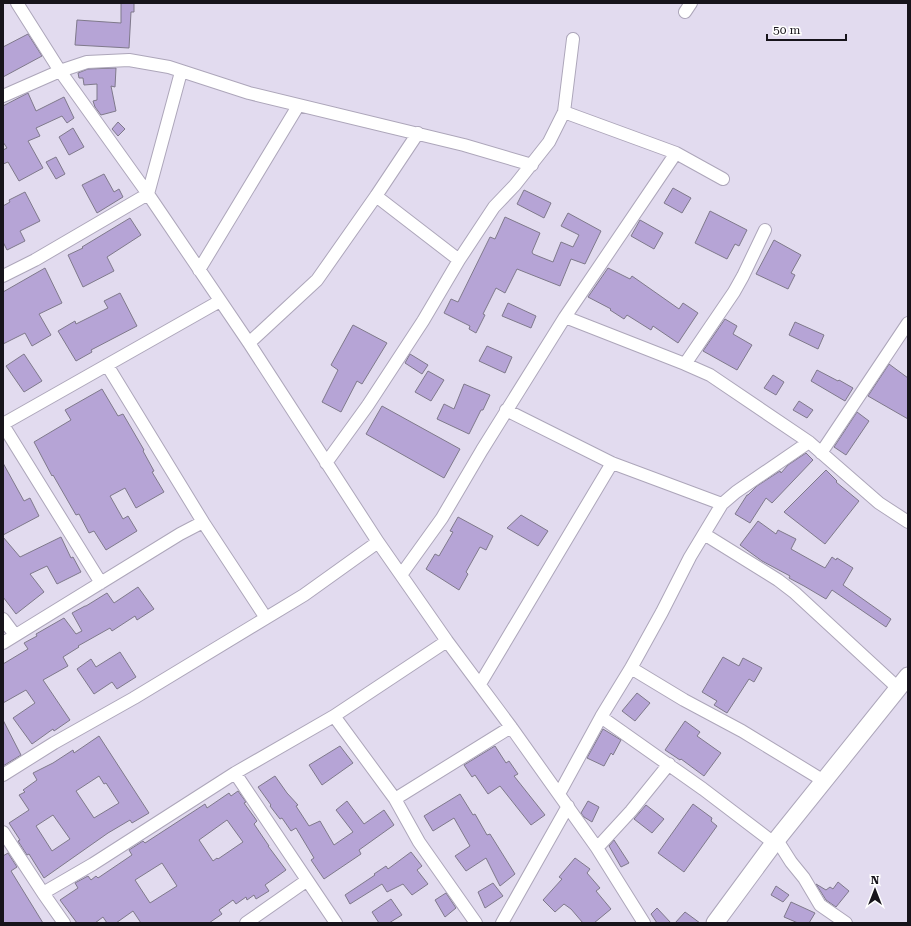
<svg xmlns="http://www.w3.org/2000/svg" width="911" height="926" viewBox="0 0 911 926" font-family="'Roboto Serif',serif">
  <style>
    .building { fill: #b6a4d6; stroke: #7f798b; fill-rule: evenodd }
    .lines { fill: none; stroke-linecap: round; stroke-linejoin: round }
    .minor-casing { stroke: #ada6ba; stroke-width: 14 }
    .secondary-casing { stroke: #ada6ba; stroke-width: 19 }
    .minor { stroke: #fff; stroke-width: 12 }
    .secondary { stroke: #fff; stroke-width: 17 }
  </style>
  <rect width="100%" height="100%" fill="#e2dbef"/>
  <path class="building" d="M121,3H134V12H131L129,48L75,45L77,20L121,23Z
    M28,34L42,56L3,77V47Z
    M116,68L115,87L111,86L116,111L101,115L95,107L93,101L97,100V84L84,85L83,78H79L78,73L88,69Z
    M28,93L36,111L64,97L74,118L67,123L62,116L36,128L40,136L28,141L43,168L19,181L8,162L3,164V150L7,148L3,142V106Z
    M118,122L125,129L118,136L112,129Z
    M73,128L84,147L69,155L59,137Z
    M56,157L65,174L56,179L46,162Z
    M104,174L114,192L119,189L123,197L97,213L82,185Z
    M673,188L691,198L682,213L664,203Z
    M524,190L551,203L544,218L517,204Z
    M25,192L40,221L20,231L25,241L7,250L3,242V206L10,202L9,200Z
    M710,211L747,230L739,246L735,244L727,259L695,243Z
    M568,213L601,231L585,264L571,259L560,286L517,269L505,293L496,288L483,314L485,315L476,333L469,329L470,326L444,313L451,299L458,302L490,237L495,239L505,217L540,233L532,252L533,254L553,262L561,242L573,247L579,235L561,226Z
    M130,218L141,235L107,257L114,271L83,287L68,255L83,248L82,247Z
    M640,220L663,233L654,249L631,236Z
    M774,240L801,255L791,273L795,275L788,289L756,274Z
    M45,268L62,303L39,314L51,335L32,346L25,333L3,344V292Z
    M608,268L630,279L632,276L679,309L683,303L698,313L678,343L653,326L651,330L627,315L624,319L610,310L611,309L588,297Z
    M120,293L137,326L91,350L92,352L76,361L58,331L75,321L76,324L108,308L104,301Z
    M508,303L536,316L531,328L502,316Z
    M725,319L737,326L733,334L752,345L737,370L703,351Z
    M795,322L824,335L818,349L789,335Z
    M353,325L387,343L362,384L357,381L341,412L322,402L338,370L331,365Z
    M487,346L512,357L505,373L479,361Z
    M24,354L42,381L24,392L6,366Z
    M410,354L428,365L422,374L405,363Z
    M889,364L908,378V419L868,396Z
    M817,370L838,381L839,380L853,388L845,401L811,381Z
    M428,371L444,380L431,401L415,392Z
    M773,375L784,382L776,395L764,388Z
    M464,384L490,395L483,410H481L469,434L437,419L444,404L454,409Z
    M102,389L118,416L123,414L144,450L143,451L154,471L152,472L164,492L136,508L125,488L110,496L123,519L128,516L137,531L106,550L94,531L89,533L79,514L76,515L53,475L52,476L34,442L71,420L65,410Z
    M799,401L813,410L807,418L793,410Z
    M382,406L460,449L444,478L366,434Z
    M857,412L869,421L846,455L834,447Z
    M806,453L813,460L772,503L766,498L750,523L735,514L747,495H748L757,486L780,471L781,473L788,465Z
    M3,463L24,501L30,498L39,516L3,535Z
    M826,470L837,481L836,482L859,501L825,544L784,512Z
    M521,515L548,531L538,546L507,528Z
    M458,517L493,536L486,550L480,547L466,572L468,574L459,590L426,569L435,554L439,556L453,532L450,531Z
    M758,521L776,534L778,530L796,539L791,549L825,568L832,557L836,560L837,558L853,568L843,585L891,619L886,627L832,590L826,599L804,586L789,578L790,576L762,561L740,545Z
    M3,537L20,557L61,537L71,558L73,557L81,572L57,584L47,566L30,574L44,592L16,614L3,597Z
    M138,587L154,609L137,620L135,616L112,631L110,628L78,646L79,647L63,657L68,666L43,680L70,720L54,731L53,729L32,744L13,718L35,703L26,690L3,703V664L28,649L24,643L37,636L36,634L64,618L76,634L82,631L72,613L85,606H86L107,593L114,603Z
    M120,652L136,677L117,689L112,682L94,694L77,669L91,659L96,667Z
    M723,657L739,666L743,658L762,668L754,682L749,679L727,713L714,705L717,701L702,692Z
    M637,693L650,703L635,721L622,711Z
    M3,720L21,755L3,766Z
    M685,721L700,732L697,736L721,753L704,776L681,759L680,760L665,750Z
    M603,729L621,740L613,755L611,753L604,766L587,758Z
    M99,736L149,813L132,823L130,820L108,833L44,878L29,854L27,855L18,841L20,840L9,823L29,810L19,795L25,792L23,790L37,780L33,773L53,763L73,750L74,753ZM99,776L104,784L106,783L119,803L94,818L76,791ZM53,815L70,839L52,851L36,826Z
    M340,746L353,763L322,785L309,765Z
    M495,746L506,763L509,761L518,774L514,776L545,815L531,825L500,786L488,794L475,775L472,777L464,765Z
    M275,776L287,793L298,805L296,806L309,826L320,821L334,845L353,832L336,810L347,801L364,824L384,810L394,825L359,850L361,854L324,879L311,860L314,858L296,828L291,831L282,818L280,819L270,806L271,805L258,787Z
    M238,791L246,802L244,803L257,821L254,824L269,846H268L286,870L265,885L269,891L256,899L254,895L247,900L246,897L236,904L233,900L219,910L222,914L209,923H141L133,911L116,923H107L103,917L95,923H77L60,900L78,888L75,883L88,876L91,880L96,876L98,878L132,855L129,850L143,841L145,843L205,804L207,808L229,793L231,796ZM227,820L243,842L218,859L217,858L213,861L199,840ZM162,863L177,886L150,903L135,880Z
    M460,794L473,815L475,814L487,835L490,834L515,874L500,886L486,858L466,871L455,856L470,846L454,818L433,831L424,816Z
    M588,801L599,807L592,822L584,817L581,813Z
    M693,804L712,818L711,821L717,826L684,872L658,853Z
    M646,805L664,819L652,833L634,819Z
    M614,840L629,863L621,867L609,846Z
    M411,852L422,866L417,870L428,884L412,895L403,884L387,892L382,884L350,904L345,895L375,875L374,874L386,866L388,869Z
    M8,853L17,867L11,871L43,923H3V856Z
    M575,858L590,869L587,873L600,888L596,891L611,909L594,923H583L571,909L564,904L555,912L543,900L562,879L559,877Z
    M838,882L849,891L836,907L826,900L816,884L826,890L830,887L833,889Z
    M493,883L503,896L485,908L478,892Z
    M776,886L789,895L783,902L771,895Z
    M446,893L456,908L445,917L435,900Z
    M391,899L402,915L389,923H379L372,912Z
    M791,902L815,913L809,923H798L784,917Z
    M657,908L671,923H657L651,914Z
    M685,912L700,923H675Z"/>
  <g class="lines">
    <g class="minor-casing">
      <path id="minor" d="M17,3L60,71L148,194L249,343L378,542L447,641L511,727L597,848L644,923
        M685,12L691,3
        M3,96L60,71L87,62L129,60L169,67L249,93L464,145L532,165
        M564,112L676,153L723,179
        M376,196L459,260
        M199,270L298,106
        M3,276L35,260L148,194L181,72
        M565,317L685,364L710,375L809,442L879,503L908,522
        M249,343L317,280L376,196L418,133
        M685,364L734,292L743,276L765,230
        M107,365L203,522L266,618
        M506,410L612,463L722,504
        M3,424L220,301
        M3,425L101,583
        M821,453L908,323
        M326,463L368,405L423,321L459,260L494,207L515,185L549,142L564,112L573,39
        M704,534L778,580L795,593L898,688
        M401,575L442,518L482,450L565,317L676,153
        M3,619L15,635
        M3,643L180,534L203,522
        M631,668L684,700L742,731L824,781
        M480,684L612,463
        M334,716L395,799L419,842L476,923
        M601,717L703,789L774,843
        M235,773L336,923
        M3,775L54,743L134,698L304,595L378,542
        M559,794L601,717L631,668L662,612L690,557L722,504L736,492L809,442
        M395,799L511,727
        M3,832L43,893L64,923
        M777,840L791,862L804,878L820,905L846,923
        M597,848L631,811L669,764
        M43,893L93,864L235,773L334,716L447,641
        M246,923L306,881
        M502,923L568,806"/>
    </g>
    <g class="secondary-casing">
      <path id="secondary" d="M715,923L774,843L908,676"/>
    </g>
    <use href="#minor" class="minor"/>
    <use href="#secondary" class="secondary"/>
  </g>
  <rect width="911" height="926" fill="none" stroke="#17141b" stroke-width="8"/>
  <g transform="translate(875 890)" stroke="#ffffff" stroke-width="3" paint-order="stroke">
  <path d="M0-3L7 15L0 10L-7 15Z" fill="#17141b"/>
  <text y="-6" font-size="11" font-weight="bold" text-anchor="middle" fill="#17141b">N</text>
  </g>
  <path d="M767 34v6h79v-6" fill="none" stroke="#17141b" stroke-width="2"/>
  <text x="773" y="34" font-size="12" fill="#17141b" stroke="#ffffff" stroke-width="3" paint-order="stroke">50 m</text>
</svg>
